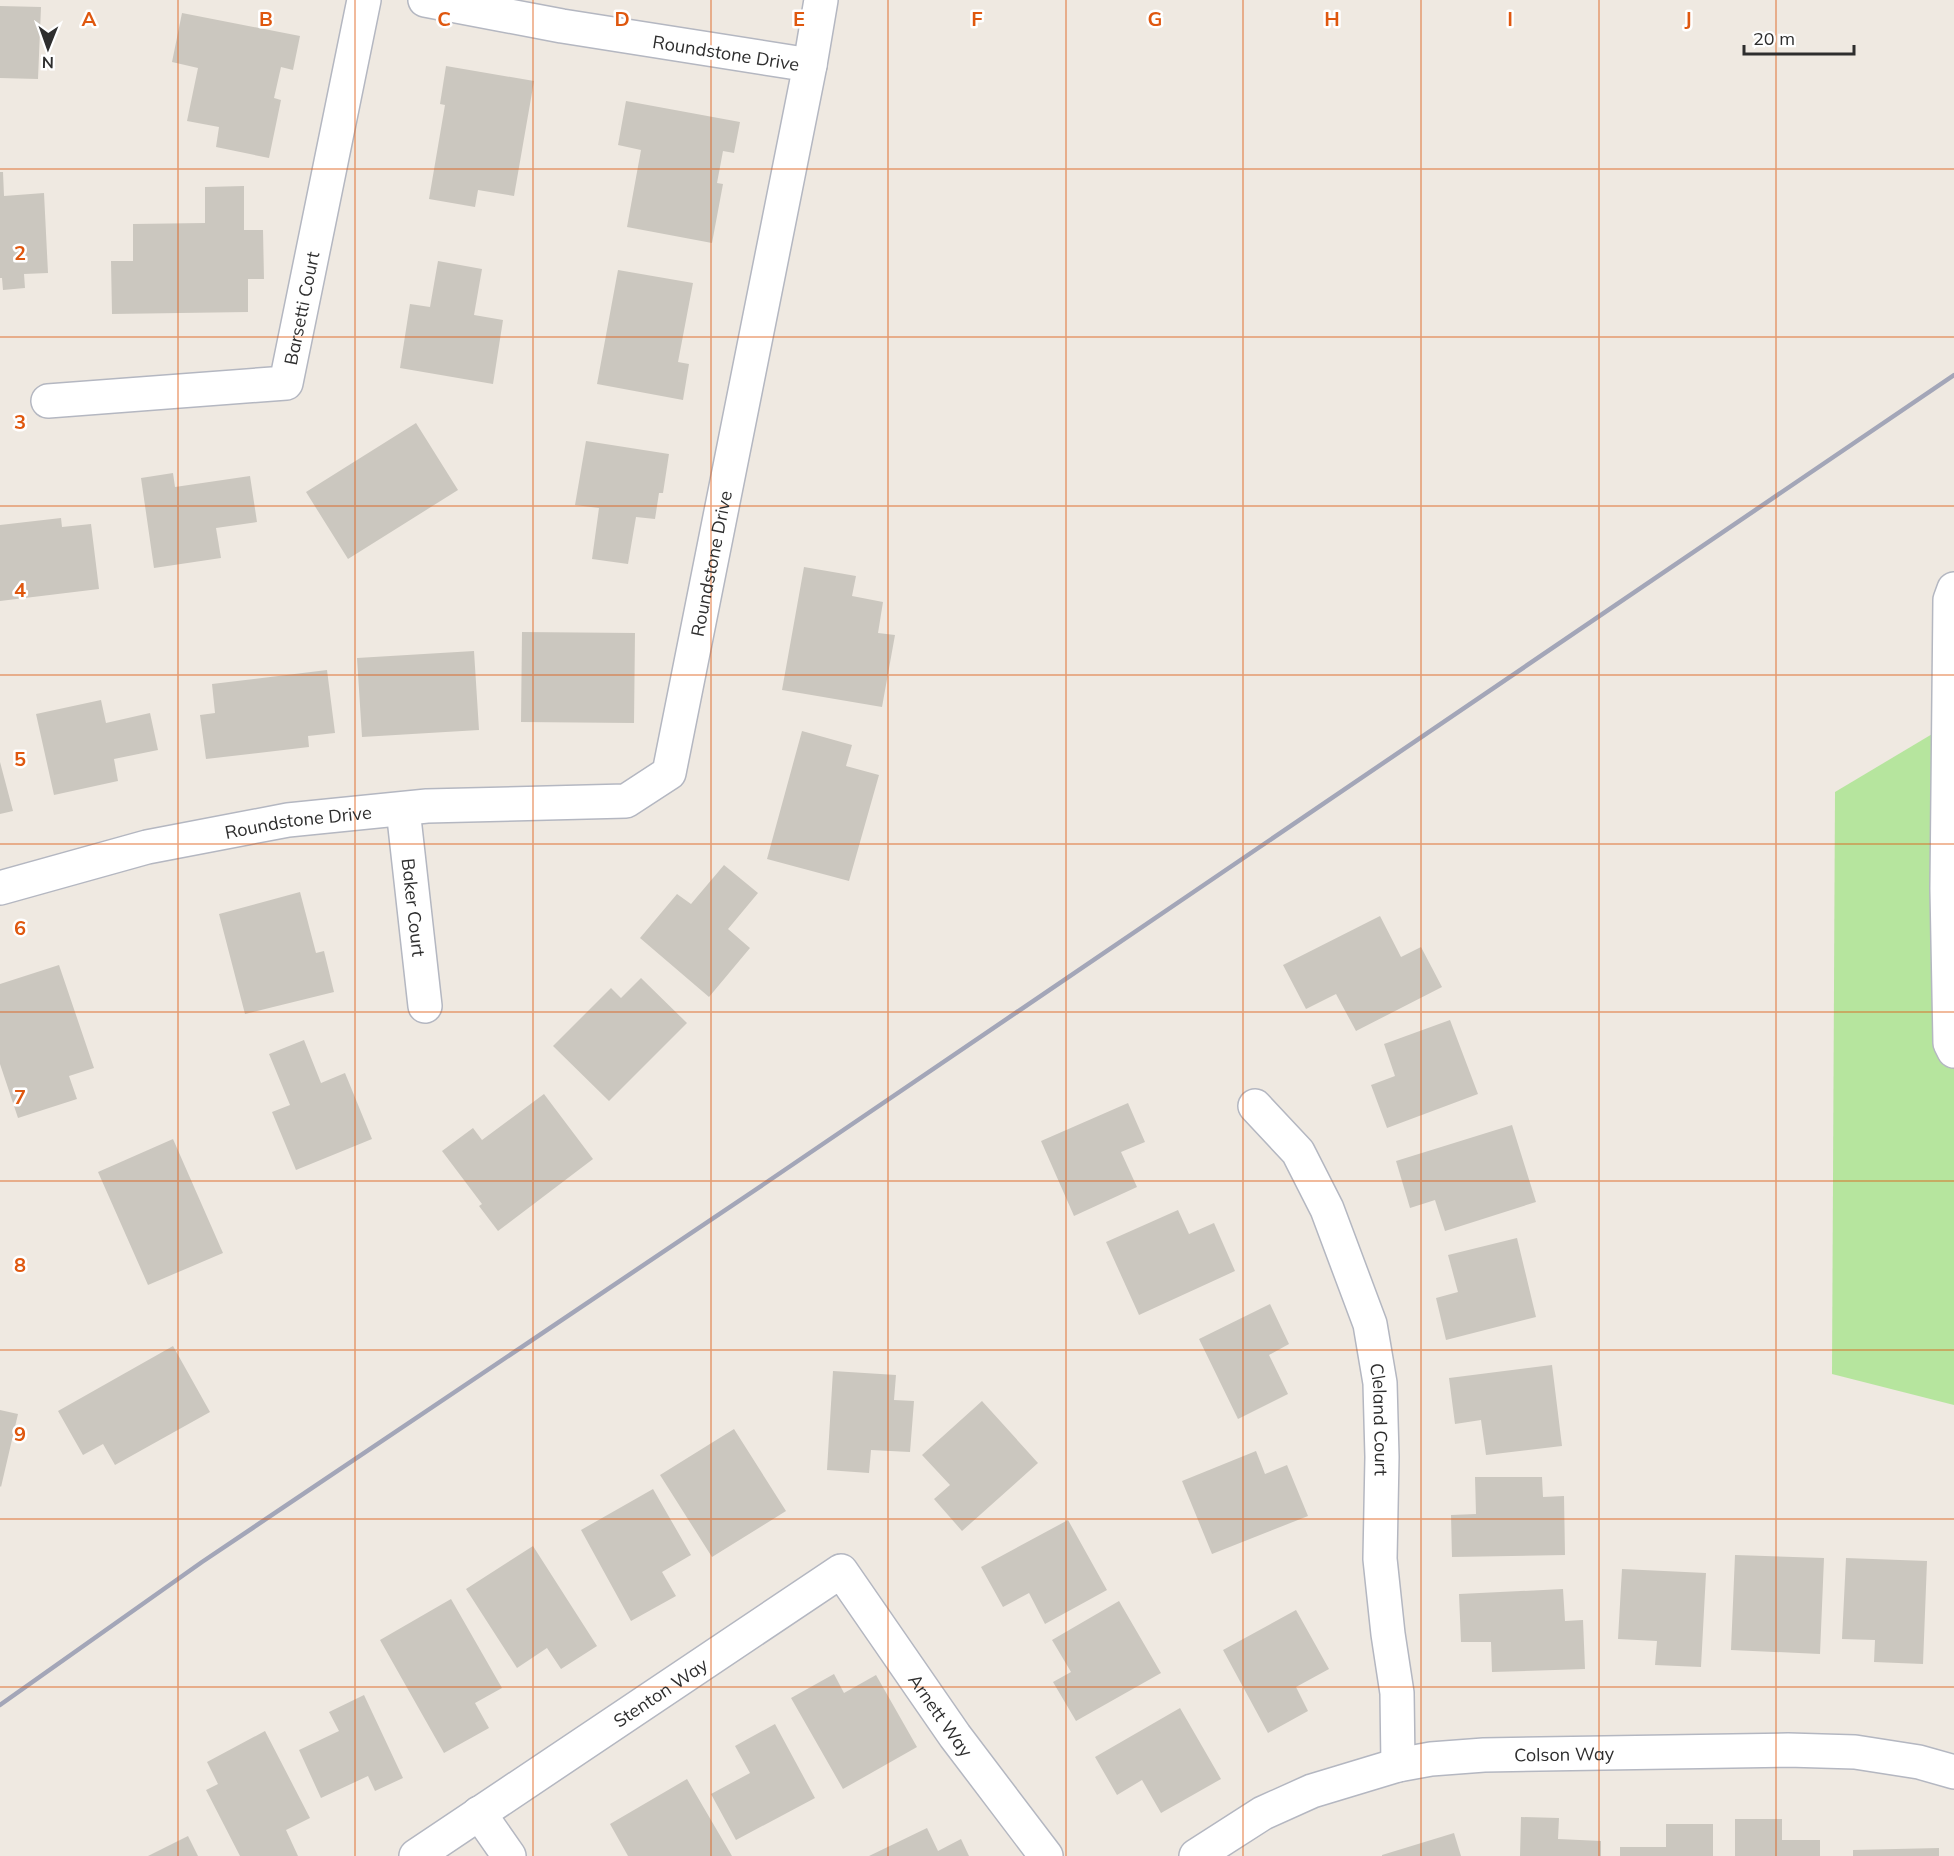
<svg xmlns="http://www.w3.org/2000/svg" width="1954" height="1856" viewBox="0 0 1954 1856" font-family="Mulish,sans-serif">
  <style>
    .green { fill: #b6e59e }
    .building { fill: #cbc7bf }
    .lines { fill: none; stroke-linecap: round; stroke-linejoin: round }
    .street-casing { stroke: #b4b7c1; stroke-width: 36 }
    .street { stroke: #fff; stroke-width: 33 }
    .rail { stroke: #a3a6b8; stroke-width: 4.5 }
    .grid { fill: none; stroke: #df570e; stroke-width: 1.5; stroke-opacity: 0.55 }
    .labels { text-anchor: middle; dominant-baseline: central; stroke-width: 5; stroke-linejoin: round; paint-order: stroke }
    .street-label { font-size: 18px; fill: #2e2e2e; stroke: #fff }
    .grid-label { font-size: 20px; text-anchor: middle; font-weight: bold; fill: #df570e; stroke: #fff; stroke-width: 5; stroke-linejoin: round; paint-order: stroke }
  </style>
  <rect width="100%" height="100%" fill="#efe9e1"/>
  <path class="green" d="M1954,721V1405L1832,1374L1835,792Z"/>
  <path class="building" d="M0,6L41,7L38,79L0,78Z
    M182,13L300,36L293,70L281,67L274,98L281,100L269,158L216,147L219,127L187,121L198,68L172,62Z
    M446,66L534,81L514,196L478,190L475,207L429,199L445,105L440,104Z
    M626,101L740,122L734,153L723,151L717,183L723,184L712,243L627,227L641,150L618,145Z
    M0,172H3L4,196L44,193L48,273L24,274L25,288L3,290L2,278H0Z
    M244,186V230H263L264,279H248V312L112,314L111,261H133V224L205,223V187Z
    M438,261L482,269L474,315L503,320L493,384L400,368L410,304L430,307Z
    M618,270L693,283L678,362L689,364L683,400L597,384Z
    M416,423L458,490L348,559L306,492Z
    M586,441L669,454L663,493H659L655,519L636,517L628,564L592,559L599,508L575,505Z
    M173,473L175,487L250,476L257,522L216,528L221,558L154,568L141,478Z
    M61,518L62,527L91,524L99,589L0,601V525Z
    M804,567L856,576L852,596L883,602L878,633L895,635L882,707L782,690Z
    M522,632L635,633L634,723L521,722Z
    M474,651L479,730L362,737L357,658Z
    M327,670L335,733L308,736L309,747L206,759L200,715L215,713L212,684Z
    M101,700L106,723L150,713L158,750L114,759L118,781L54,795L36,714Z
    M802,731L852,745L846,766L879,775L849,881L767,859Z
    M0,762L13,811L0,814Z
    M724,865L758,893L728,929L750,948L709,997L640,938L677,894L691,904Z
    M300,892L316,953L324,951L334,992L245,1014L219,914Z
    M1380,916L1401,957L1421,947L1442,987L1356,1031L1336,994L1306,1009L1283,965Z
    M59,965L94,1068L69,1076L77,1099L18,1118L0,1064V984Z
    M641,978L687,1023L609,1101L553,1046L611,988L621,998Z
    M1450,1020L1478,1094L1387,1128L1371,1085L1395,1076L1384,1044Z
    M304,1040L321,1083L345,1073L372,1139L296,1170L272,1112L290,1105L269,1054Z
    M544,1094L593,1159L498,1231L479,1206L482,1204L442,1151L473,1128L482,1140Z
    M1128,1103L1145,1142L1121,1152L1137,1187L1074,1216L1041,1141Z
    M1512,1125L1536,1202L1445,1231L1435,1200L1410,1208L1396,1161Z
    M173,1139L223,1253L148,1285L98,1172Z
    M1178,1210L1189,1234L1214,1223L1235,1271L1139,1315L1106,1242Z
    M1517,1238L1536,1317L1446,1340L1436,1298L1458,1292L1448,1255Z
    M1270,1304L1289,1344L1269,1355L1288,1394L1238,1419L1199,1339Z
    M173,1346L210,1412L115,1465L103,1444L83,1455L58,1411Z
    M1552,1365L1562,1446L1486,1455L1481,1420L1455,1424L1449,1378Z
    M833,1371L896,1375L894,1400L914,1401L910,1452L871,1450L869,1473L827,1470Z
    M982,1401L1038,1463L962,1531L934,1499L950,1485L922,1455Z
    M0,1410L18,1414L1,1487L0,1486Z
    M734,1429L786,1511L712,1557L660,1475Z
    M1256,1451L1265,1474L1287,1465L1308,1516L1212,1554L1182,1481Z
    M1475,1477H1542L1543,1497L1564,1496L1565,1555L1452,1557L1451,1515L1476,1514Z
    M653,1489L691,1555L662,1572L676,1596L631,1621L581,1530Z
    M1068,1520L1107,1590L1045,1624L1029,1593L1003,1607L981,1567Z
    M533,1546L597,1646L561,1669L547,1648L517,1668L466,1589Z
    M1735,1555L1824,1558L1820,1654L1731,1650Z
    M1846,1558L1927,1561L1923,1664L1874,1662L1875,1640L1842,1639Z
    M1622,1569L1706,1573L1701,1667L1655,1665L1657,1641L1618,1639Z
    M1563,1589L1565,1621L1583,1620L1585,1669L1492,1672L1491,1642H1461L1459,1594Z
    M451,1599L502,1688L475,1703L489,1728L444,1753L380,1640Z
    M1119,1601L1161,1673L1076,1721L1053,1682L1071,1672L1052,1640Z
    M1296,1610L1329,1669L1296,1687L1308,1711L1268,1733L1223,1650Z
    M834,1674L844,1693L876,1675L917,1747L843,1789L791,1698Z
    M364,1695L403,1778L375,1791L368,1776L321,1798L299,1750L339,1731L329,1712Z
    M1180,1708L1221,1779L1161,1813L1142,1780L1117,1795L1095,1757Z
    M775,1724L815,1798L736,1840L711,1794L750,1773L735,1746Z
    M265,1731L310,1818L286,1830L298,1856H240L206,1790L218,1784L207,1762Z
    M687,1779L732,1856H628L610,1824Z
    M1521,1817L1559,1818L1558,1839L1601,1841V1856H1520Z
    M1735,1819H1782V1840H1820V1856H1735Z
    M1666,1824H1713V1856H1620V1847H1666Z
    M927,1828L938,1851L961,1839L969,1856H869Z
    M1454,1833L1461,1856H1382V1855Z
    M188,1836L198,1856H148Z
    M1939,1848V1856H1853V1850Z"/>
  <g class="lines">
    <g class="street-casing">
      <g id="street">
        <path d="M810,65L821,0"/>
        <path id="s1" d="M48,401L286,383L364,0"/>
        <path d="M1954,589L1950,600L1947,889L1950,1043L1954,1051"/>
        <path id="s2" d="M403,809L425,1006"/>
        <path id="s3" d="M0,888L147,847L288,820L427,806L626,801L669,773L810,65L562,26L425,0"/>
        <path id="s4" d="M1255,1106L1298,1152L1327,1209L1370,1324L1380,1383L1382,1457L1380,1559L1388,1634L1397,1693L1398,1765"/>
        <path d="M479,1813L509,1856"/>
        <path id="s5" d="M416,1856L841,1571L955,1736L1046,1856"/>
        <path id="s6" d="M1196,1856L1263,1813L1312,1791L1398,1765L1431,1759L1484,1755L1788,1750L1855,1752L1919,1762L1954,1772"/>
      </g>
    </g>
    <use href="#street" class="street"/>
    <path class="rail" d="M0,1705L202,1562L764,1184L1954,375"/>
  </g>
  <path class="grid" d="M178,0V1856M355,0V1856M533,0V1856M711,0V1856M888,0V1856M1066,0V1856M1243,0V1856M1421,0V1856M1599,0V1856M1776,0V1856M0,169H1954M0,337H1954M0,506H1954M0,675H1954M0,844H1954M0,1012H1954M0,1181H1954M0,1350H1954M0,1519H1954M0,1687H1954"/>
  <g class="labels">
    <g class="street-label">
      <text transform="translate(726 53) rotate(9)">Roundstone Drive</text>
      <text stroke="none"><textPath href="#s1" startOffset="315">Barsetti Court</textPath></text>
      <text stroke="none"><textPath href="#s3" startOffset="900">Roundstone Drive</textPath></text>
      <text stroke="none"><textPath href="#s3" startOffset="306">Roundstone Drive</textPath></text>
      <text stroke="none"><textPath href="#s2" startOffset="99">Baker Court</textPath></text>
      <text stroke="none"><textPath href="#s4" startOffset="346">Cleland Court</textPath></text>
      <text stroke="none"><textPath href="#s5" startOffset="294">Stenton Way</textPath></text>
      <text stroke="none"><textPath href="#s5" startOffset="687">Arnett Way</textPath></text>
      <text stroke="none"><textPath href="#s6" startOffset="390">Colson Way</textPath></text>
    </g>
  </g>
  <g class="grid-label">
    <text x="89" y="26">A</text>
    <text x="266" y="26">B</text>
    <text x="444" y="26">C</text>
    <text x="622" y="26">D</text>
    <text x="799" y="26">E</text>
    <text x="977" y="26">F</text>
    <text x="1155" y="26">G</text>
    <text x="1332" y="26">H</text>
    <text x="1510" y="26">I</text>
    <text x="1688" y="26">J</text>
    <text x="20" y="260">2</text>
    <text x="20" y="429">3</text>
    <text x="20" y="597">4</text>
    <text x="20" y="766">5</text>
    <text x="20" y="935">6</text>
    <text x="20" y="1104">7</text>
    <text x="20" y="1272">8</text>
    <text x="20" y="1441">9</text>
  </g>
  <g transform="translate(48 48) rotate(181)" stroke="#ffffff" stroke-width="4.5" paint-order="stroke">
  <path d="M0-4.5L10 22L0 15L-10 22Z" fill="#2e2e2e"/>
  <text y="-9" font-size="16" font-weight="bold" text-anchor="middle" fill="#2e2e2e">N</text>
  </g>
  <path d="M1744 45v9h110v-9" fill="none" stroke="#2e2e2e" stroke-width="3"/>
  <text x="1753" y="45" font-size="18" fill="#2e2e2e" stroke="#ffffff" stroke-width="4.5" paint-order="stroke">20 m</text>
</svg>
